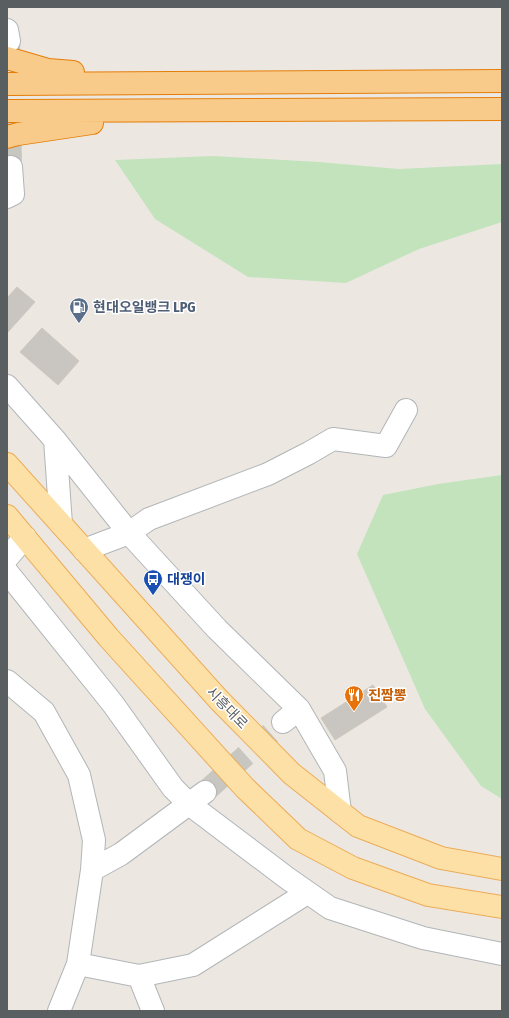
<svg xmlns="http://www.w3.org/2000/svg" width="509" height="1018" viewBox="0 0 509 1018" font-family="'Fira Sans Condensed','Noto Sans KR',sans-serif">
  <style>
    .green { fill: #c3e3bd }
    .building { fill: #c9c5c0; stroke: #d0c8bf }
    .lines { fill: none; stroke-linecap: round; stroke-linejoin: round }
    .minor-tunnel { stroke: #c7c6c1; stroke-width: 22; stroke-dasharray: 22 11; stroke-linecap: butt }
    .minor-casing { stroke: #b2b5b8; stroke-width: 24 }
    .major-casing { stroke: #ecac59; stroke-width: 24 }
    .highway-casing { stroke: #e57d07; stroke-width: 24 }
    .minor { stroke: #fff; stroke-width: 22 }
    .major { stroke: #fce0a6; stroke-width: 22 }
    .highway { stroke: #f9cb8b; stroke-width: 22 }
    .labels { text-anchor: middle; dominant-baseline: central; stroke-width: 3; stroke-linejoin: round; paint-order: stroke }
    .service-label { font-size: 14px; font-weight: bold; fill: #4e5e75; stroke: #fff; text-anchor: start }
    .transit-label { font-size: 14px; font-weight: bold; fill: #164399; stroke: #fff; text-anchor: start }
    .food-label { font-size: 14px; font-weight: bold; fill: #c56008; stroke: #fff; text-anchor: start }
    .street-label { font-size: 14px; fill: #595e61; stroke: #fff }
  </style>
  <rect width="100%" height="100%" fill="#ece8e1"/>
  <path class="green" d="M213,156L319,162L399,169L502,164V222L419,249L346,283L248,277L155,219L115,160Z
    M502,475V799L481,786L425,709L357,554L383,495L438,484Z"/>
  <path class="building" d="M17,287L35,302L8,332L7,331V298Z
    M42,328L79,361L58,385L20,352Z
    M373,685L387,707L335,740L321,718Z"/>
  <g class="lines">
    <path class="minor-tunnel" d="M9,41L11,167
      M205,792L283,722"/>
    <g class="minor-casing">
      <path id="minor" d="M7,30L9,41
        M7,197L13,194L11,167
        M7,386L55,440L129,533L217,629L299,709L335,771L340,812
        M55,440L61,524
        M84,550L129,533L149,519L268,474L309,453L333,439L386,446L406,410
        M7,558L25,537
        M7,572L113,704L173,788L189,804L287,878L330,908L423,938L502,954
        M7,681L44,712L79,775L94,840L92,870L78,964L59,1011
        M283,722L299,709
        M92,870L121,854L205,792
        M78,964L139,976L193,965L307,893
        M139,976L153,1011"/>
    </g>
    <g class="major-casing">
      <path id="major" d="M7,464L219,700L292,774L358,826L441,858L502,869
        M7,516L109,638L245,788L298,839L353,868L428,895L502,907"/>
    </g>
    <g class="highway-casing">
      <path id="highway" d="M7,58L48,70L73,72
        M7,84L502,81
        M7,111L502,109
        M7,137L18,134L92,123"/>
    </g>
    <use href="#minor" class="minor"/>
    <use href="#major" class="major"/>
    <use href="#highway" class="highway"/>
  </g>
  <defs>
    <g id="fuel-pin" transform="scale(1)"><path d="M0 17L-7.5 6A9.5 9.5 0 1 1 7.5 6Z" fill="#5c6f8a" stroke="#fff"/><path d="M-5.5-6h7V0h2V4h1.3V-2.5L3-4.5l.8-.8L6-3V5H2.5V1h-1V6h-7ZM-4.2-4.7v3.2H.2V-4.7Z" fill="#fff"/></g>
    <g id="bus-pin" transform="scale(1)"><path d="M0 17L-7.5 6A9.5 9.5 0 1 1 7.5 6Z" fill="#1a4fb4" stroke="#fff"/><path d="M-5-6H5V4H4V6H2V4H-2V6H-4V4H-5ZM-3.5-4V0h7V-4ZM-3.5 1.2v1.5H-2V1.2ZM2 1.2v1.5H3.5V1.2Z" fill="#fff"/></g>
    <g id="restaurant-pin" transform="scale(1)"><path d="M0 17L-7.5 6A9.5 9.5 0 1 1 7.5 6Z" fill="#e8710a" stroke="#fff"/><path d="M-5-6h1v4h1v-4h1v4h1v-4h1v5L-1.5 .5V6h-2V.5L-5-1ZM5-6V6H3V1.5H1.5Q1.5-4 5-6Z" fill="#fff"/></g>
  </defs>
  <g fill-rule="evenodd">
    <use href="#fuel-pin" x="79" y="307"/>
    <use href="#bus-pin" x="153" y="579"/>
    <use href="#restaurant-pin" x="354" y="695"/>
  </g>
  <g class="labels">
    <g class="service-label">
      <text x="93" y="307">현대오일뱅크 LPG</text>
    </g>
    <g class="transit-label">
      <text x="167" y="579">대쟁이</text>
    </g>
    <g class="food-label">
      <text x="368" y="695">진짬뽕</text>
    </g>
    <g class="street-label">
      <text transform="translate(227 708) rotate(46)">시흥대로</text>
    </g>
  </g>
  <rect width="509" height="1018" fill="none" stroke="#595e61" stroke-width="16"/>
</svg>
